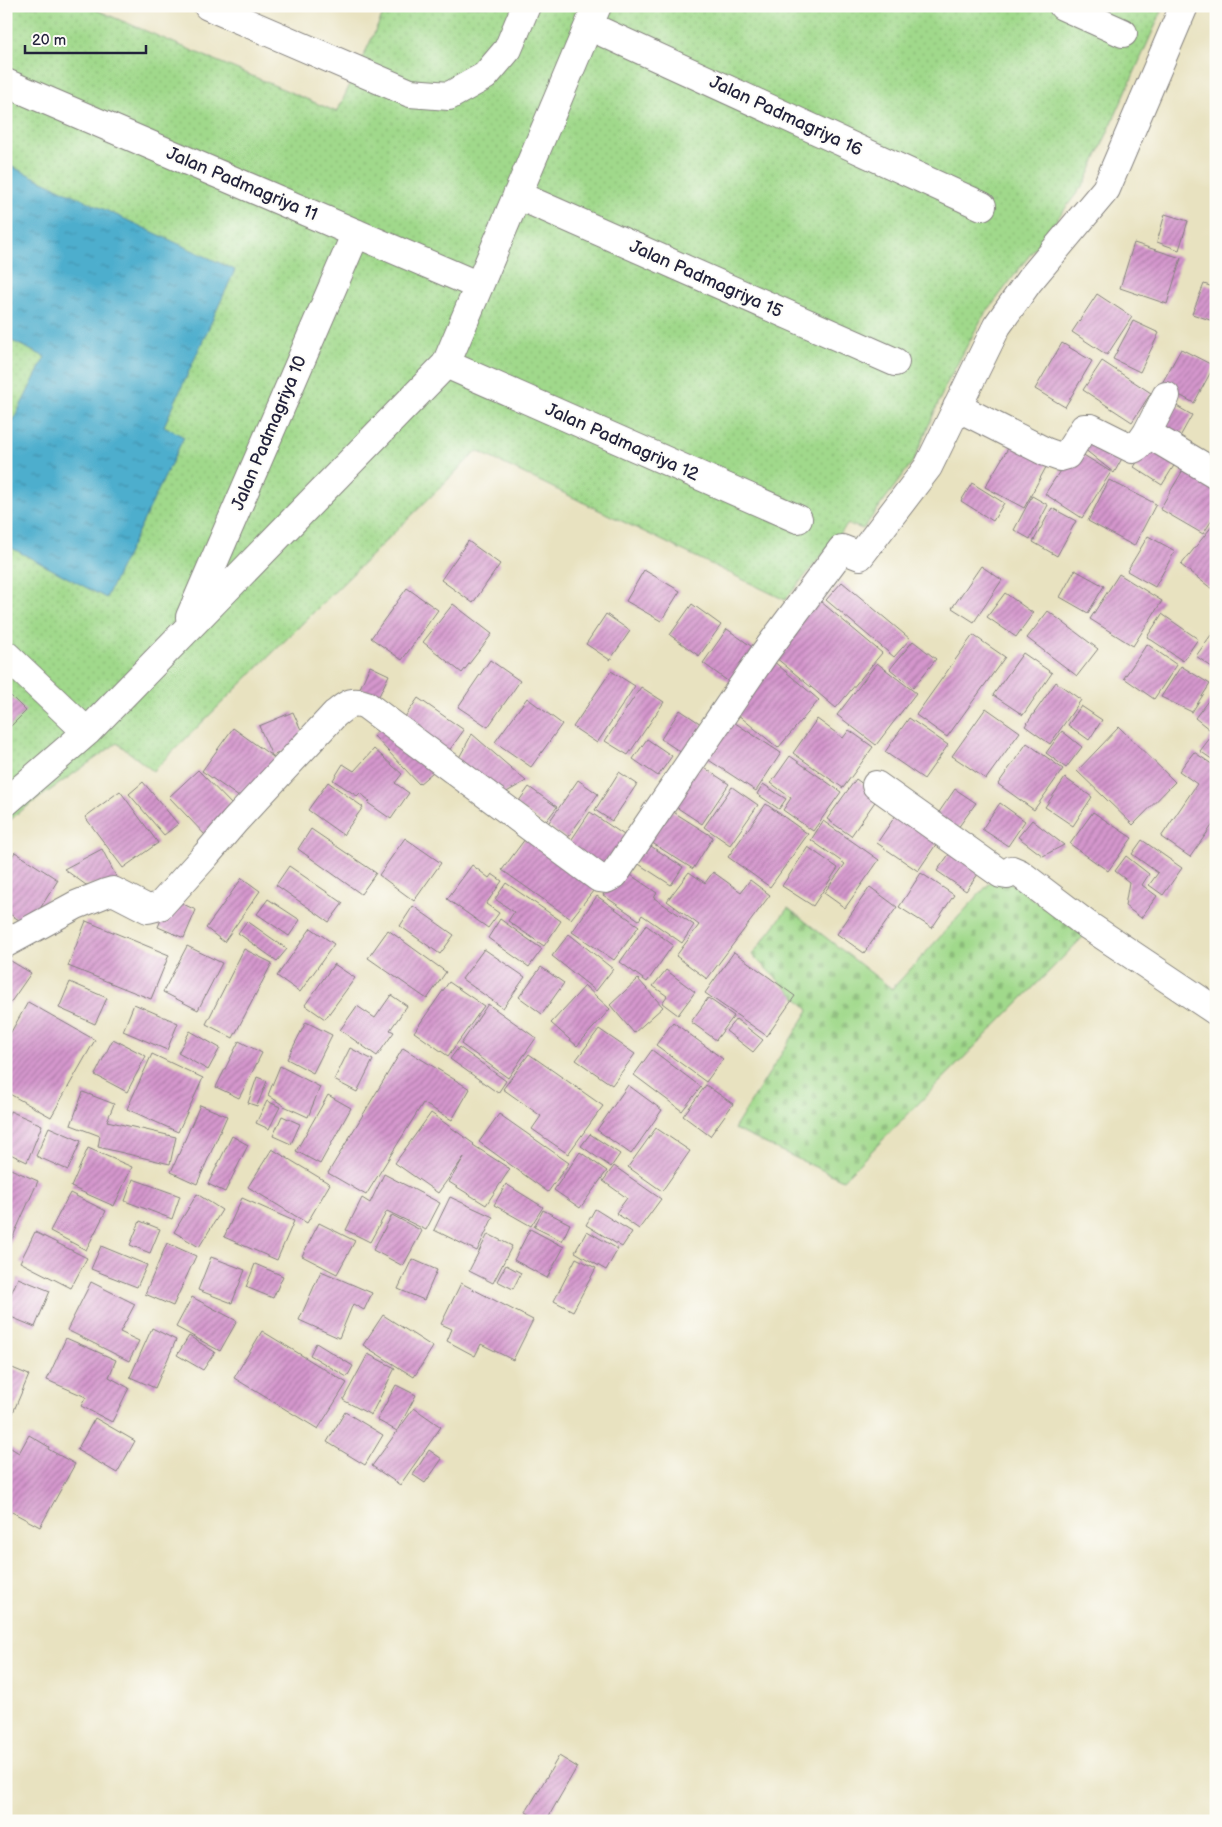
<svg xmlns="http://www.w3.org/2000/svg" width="1222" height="1827" viewBox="0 0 1222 1827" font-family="'Balsamiq Sans',sans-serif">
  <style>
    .grass { fill: url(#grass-dots); stroke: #617e63 }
    .cemetery { fill: url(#cemetery-stones); stroke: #617e63 }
    .water { fill: url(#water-ripples); stroke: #386884 }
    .building { fill: url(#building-hatch) }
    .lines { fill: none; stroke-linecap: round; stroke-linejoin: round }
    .minor-casing { stroke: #85827e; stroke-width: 30 }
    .minor { stroke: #fff; stroke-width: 28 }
    .labels { text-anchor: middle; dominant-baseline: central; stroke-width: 4; stroke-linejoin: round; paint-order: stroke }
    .street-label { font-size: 18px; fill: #22223b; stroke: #fdfcf7 }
  </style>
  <defs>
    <pattern id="grass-dots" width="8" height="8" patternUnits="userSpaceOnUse" patternTransform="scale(1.25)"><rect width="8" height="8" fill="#a0d98b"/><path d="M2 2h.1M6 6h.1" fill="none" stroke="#8aba79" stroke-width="1.8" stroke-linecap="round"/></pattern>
    <pattern id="cemetery-stones" width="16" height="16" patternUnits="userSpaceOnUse" patternTransform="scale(1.25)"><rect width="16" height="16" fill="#a0d98b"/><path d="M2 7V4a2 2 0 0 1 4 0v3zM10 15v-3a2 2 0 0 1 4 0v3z" fill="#8aba79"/></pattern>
    <pattern id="water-ripples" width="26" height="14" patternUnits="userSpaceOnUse" patternTransform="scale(1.25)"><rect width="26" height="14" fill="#4eaecd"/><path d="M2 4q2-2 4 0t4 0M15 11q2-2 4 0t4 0" fill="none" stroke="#408da8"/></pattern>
    <pattern id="building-hatch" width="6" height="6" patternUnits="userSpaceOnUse" patternTransform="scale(1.25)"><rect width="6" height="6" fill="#d597cd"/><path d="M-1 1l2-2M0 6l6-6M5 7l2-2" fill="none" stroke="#ac7ba8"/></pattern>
  </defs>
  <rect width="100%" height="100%" fill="#fdfcf7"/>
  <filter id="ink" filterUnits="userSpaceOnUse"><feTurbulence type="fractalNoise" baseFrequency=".02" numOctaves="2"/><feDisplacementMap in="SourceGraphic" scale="10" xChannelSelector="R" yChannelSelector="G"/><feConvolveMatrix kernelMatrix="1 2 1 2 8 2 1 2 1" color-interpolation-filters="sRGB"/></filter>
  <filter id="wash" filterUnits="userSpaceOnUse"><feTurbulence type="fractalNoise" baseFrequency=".0096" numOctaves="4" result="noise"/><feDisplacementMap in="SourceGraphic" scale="20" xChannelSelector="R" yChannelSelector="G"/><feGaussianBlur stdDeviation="1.12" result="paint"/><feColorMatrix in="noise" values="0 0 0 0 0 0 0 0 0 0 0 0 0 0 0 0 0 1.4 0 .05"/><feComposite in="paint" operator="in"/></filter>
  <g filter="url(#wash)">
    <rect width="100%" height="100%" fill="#e8e2c0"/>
    <path class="grass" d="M6,6H87L337,112L387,6H1164L1086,181L982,318L946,385L914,460L863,529L848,524L785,600L477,451L153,771L117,743L18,813L6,824Z"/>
    <path class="cemetery" d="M998,874L1084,936L843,1180L734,1129L809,1010L752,955L788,908L892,989Z"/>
    <path class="water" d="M6,164L235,270L164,426L184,437L106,598L6,545V435L45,357L6,338Z"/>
    <g id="blocks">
      <path class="building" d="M1165,214L1188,221L1179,250L1157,242Z
        M1134,243L1181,258L1167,304L1120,288Z
        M1204,284L1216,288V322L1192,314Z
        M1097,294L1132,317L1107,355L1072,332Z
        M1133,321L1159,333L1140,372L1113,359Z
        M1062,343L1092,361L1065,407L1035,389Z
        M1181,349L1214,366L1194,403L1161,385Z
        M1102,361L1151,393L1132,422L1083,390Z
        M1168,401L1192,415L1177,442L1152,428Z
        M1087,428L1125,453L1114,473L1078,444Z
        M1013,440L1051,458L1024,508L985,487Z
        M1151,441L1178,459L1162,485L1134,467Z
        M1074,449L1111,472L1082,518L1045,494Z
        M1186,465L1216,483V514L1203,534L1160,509Z
        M1109,480L1156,504L1134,546L1088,521Z
        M972,483L1004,503L993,521L961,501Z
        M1032,496L1048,505L1030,539L1014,530Z
        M1052,508L1076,521L1057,556L1033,542Z
        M1213,525L1216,528V592L1181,565Z
        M1148,536L1175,551L1155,587L1127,571Z
        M468,541L500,564L473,603L441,580Z
        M981,566L1002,580L974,622L952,608Z
        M644,570L680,591L661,621L626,601Z
        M1075,570L1104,586L1088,613L1060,597Z
        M1119,574L1162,601L1133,646L1090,619Z
        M842,582L910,639L894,657L826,600Z
        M407,588L438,610L402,660L371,638Z
        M1005,593L1033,613L1016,637L987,617Z
        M814,596L882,653L836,708L769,652Z
        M453,604L492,634L462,673L423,642Z
        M692,604L721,625L699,656L670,635Z
        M1048,611L1098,649L1077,676L1027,638Z
        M606,614L630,631L610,660L586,644Z
        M1162,614L1198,639L1183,661L1147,637Z
        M1216,628V670L1196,656Z
        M727,629L758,651L733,685L703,663Z
        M973,635L1005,657L947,737L916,715Z
        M913,641L936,659L913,688L890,669Z
        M1147,644L1177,665L1154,699L1124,678Z
        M1023,653L1052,673L1023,715L993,695Z
        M490,660L520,681L488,727L458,707Z
        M772,660L819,700L778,748L731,709Z
        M877,663L916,693L876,745L837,715Z
        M370,666L389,675L379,696L360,688Z
        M1181,666L1210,684L1192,712L1161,697Z
        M611,671L635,686L597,743L573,727Z
        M1056,682L1081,700L1050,744L1025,726Z
        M641,687L664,702L628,755L605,741Z
        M1213,694L1216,696V762L1200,751L1214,733L1195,718Z
        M11,696L26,711L6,731V701Z
        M418,698L464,730L443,759L398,727Z
        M527,698L562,724L531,767L495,742Z
        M1081,706L1102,720L1089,740L1068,725Z
        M986,708L1020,732L986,779L952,756Z
        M680,710L704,726L685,755L661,739Z
        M293,712L306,741L272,756L259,726Z
        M726,717L781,753L756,791L701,755Z
        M909,718L948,745L924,779L885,752Z
        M817,719L843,738L849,730L873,747L843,788L793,753Z
        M387,723L433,772L419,784L373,735Z
        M1119,727L1175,782L1133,825L1077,771Z
        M233,728L276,759L246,802L202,771Z
        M1062,731L1082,747L1066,768L1046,753Z
        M472,734L526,781L496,798L455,765Z
        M647,739L672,756L658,776L633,759Z
        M1027,743L1063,769L1034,810L998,784Z
        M374,749L402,774L395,783L409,793L391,819L368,803L370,801L360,793L357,796L333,780L343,764L354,771Z
        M1194,752L1216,767V820L1190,857L1161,837L1197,784L1179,771Z
        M790,756L841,792L813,831L783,810L791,798L771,783Z
        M694,761L729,784L702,824L667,801Z
        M198,770L236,809L207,837L169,797Z
        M619,772L637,784L612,821L595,810Z
        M1065,778L1092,797L1073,826L1045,807Z
        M856,779L879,796L851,836L827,819Z
        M578,780L598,794L567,839L547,825Z
        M143,782L178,824L164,835L129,794Z
        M328,782L363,807L343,835L308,810Z
        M763,784L786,799L779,809L757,794Z
        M529,787L557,807L544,824L516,805Z
        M732,787L758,805L730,845L704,827Z
        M955,789L976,803L955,832L935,818Z
        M120,791L158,843L123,868L85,817Z
        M1000,803L1025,821L1008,846L982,829Z
        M766,804L808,834L770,887L728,857Z
        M664,806L713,837L693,869L643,837Z
        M900,809L941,837L918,871L877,843Z
        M590,812L630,839L608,871L568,845Z
        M1093,812L1132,838L1108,871L1070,844Z
        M1032,820L1064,845L1043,856L1018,837Z
        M823,821L879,860L845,908L824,893L845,864L811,840Z
        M311,829L376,873L361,894L298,849Z
        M528,835L597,886L571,919L502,870Z
        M405,838L441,863L414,901L379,875Z
        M640,839L683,867L671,885L628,857Z
        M1142,840L1182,868L1163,895L1149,885L1158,873L1132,854Z
        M808,847L838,868L813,906L782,886Z
        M102,849L119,882L86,885L64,869Z
        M952,850L981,870L966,891L937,871Z
        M15,852L58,880L29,926L6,912V865Z
        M1126,856L1149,874L1142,885L1157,896L1141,918L1125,906L1129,882L1115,871Z
        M472,865L489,878L492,874L502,881L486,904L499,913L488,928L447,899Z
        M289,866L343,903L329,922L276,885Z
        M622,869L657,893L654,898L694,925L682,943L642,915L639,920L603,895Z
        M689,872L705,883L713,872L741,892L750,880L770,895L707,979L676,956L699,925L667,901Z
        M921,873L954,895L932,928L899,907Z
        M242,878L260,891L224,942L206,928Z
        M506,883L561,921L544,946L508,921L514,912L495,899Z
        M870,887L897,907L864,953L837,934Z
        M597,896L639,926L614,960L572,932Z
        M170,898L196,910L184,938L158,927Z
        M268,899L300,920L289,936L257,914Z
        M413,906L454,935L440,954L400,926Z
        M500,919L542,949L529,967L488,938Z
        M86,921L169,955L151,999L68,966Z
        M247,921L287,949L277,961L238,933Z
        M646,925L673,945L647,982L620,962Z
        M311,928L334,944L300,992L277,976Z
        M388,930L446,972L427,999L368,958Z
        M569,934L613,969L596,991L552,956Z
        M187,946L222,963L198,1010L163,992Z
        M244,949L272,963L233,1038L206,1024Z
        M484,949L525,977L503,1008L462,979Z
        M734,952L795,996L767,1036L705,993Z
        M6,958L31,973L6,1009Z
        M334,964L355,978L325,1019L305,1005Z
        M541,967L564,983L542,1014L519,997Z
        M666,970L695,992L678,1015L662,1003L667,996L653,986Z
        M638,979L663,1007L634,1033L610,1005Z
        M70,982L107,998L95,1024L59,1008Z
        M449,982L484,1006L448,1056L414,1032Z
        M585,986L610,1009L577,1046L551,1023Z
        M391,995L407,1006L390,1030L394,1032L377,1056L340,1030L357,1006L375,1018Z
        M708,998L734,1016L716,1040L691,1022Z
        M28,1002L95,1040L51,1117L6,1092V1041Z
        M134,1004L178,1023L167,1050L123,1031Z
        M488,1004L536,1038L508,1078L461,1044Z
        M736,1019L763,1040L753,1052L726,1031Z
        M306,1022L332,1035L313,1073L287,1059Z
        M673,1022L723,1059L706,1082L656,1045Z
        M599,1029L635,1054L612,1085L576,1060Z
        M190,1031L220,1048L208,1070L178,1053Z
        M113,1039L146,1056L127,1092L95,1075Z
        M239,1041L262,1053L239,1098L216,1087Z
        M459,1047L506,1081L498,1093L450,1059Z
        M350,1048L373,1060L357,1092L334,1080Z
        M403,1048L470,1089L452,1120L423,1103L366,1195L328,1173Z
        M652,1050L701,1087L682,1111L634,1075Z
        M152,1054L203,1078L178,1132L127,1109Z
        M529,1054L603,1106L568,1154L532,1129L541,1116L503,1089Z
        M280,1066L320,1087L308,1117L284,1106L268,1095Z
        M257,1077L267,1081L257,1106L248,1103Z
        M628,1085L662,1110L631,1154L597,1130Z
        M706,1085L733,1104L710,1136L683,1116Z
        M83,1092L114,1104L107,1121L176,1137L170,1164L98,1147L100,1136L71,1125Z
        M328,1095L351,1108L320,1164L296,1151Z
        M267,1101L280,1107L269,1129L256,1123Z
        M200,1105L227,1116L197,1184L171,1172Z
        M10,1111L42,1125L27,1162L6,1152V1121Z
        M431,1113L474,1144L473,1145L510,1169L486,1205L449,1182L464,1157L438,1193L395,1163Z
        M499,1114L569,1163L548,1192L479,1142Z
        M282,1116L300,1124L291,1144L273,1136Z
        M49,1127L81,1141L68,1170L36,1156Z
        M656,1128L690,1151L662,1191L628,1167Z
        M590,1134L620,1154L611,1167L581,1146Z
        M232,1136L248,1145L225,1192L208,1184Z
        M88,1148L132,1167L114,1206L71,1187Z
        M272,1149L330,1184L307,1223L248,1187Z
        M580,1152L607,1171L580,1208L554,1190Z
        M614,1166L661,1199L639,1229L616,1213L627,1198L603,1181Z
        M6,1167L38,1181L6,1252Z
        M384,1174L440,1203L426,1230L387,1211L370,1242L346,1230L362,1198L370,1203Z
        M133,1179L180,1196L172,1219L125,1201Z
        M506,1184L543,1207L531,1226L494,1205Z
        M70,1193L106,1211L86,1250L50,1231Z
        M197,1194L222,1210L199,1247L174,1232Z
        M450,1197L493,1217L477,1251L434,1230Z
        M242,1198L294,1221L277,1260L224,1237Z
        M595,1209L632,1232L622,1247L586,1225Z
        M543,1210L570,1224L562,1241L534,1227Z
        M392,1215L422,1231L403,1266L373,1250Z
        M140,1221L160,1229L150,1253L130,1245Z
        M319,1223L355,1241L337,1274L302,1256Z
        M530,1229L564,1247L547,1278L514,1260Z
        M587,1231L618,1249L606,1270L575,1252Z
        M35,1232L87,1258L71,1288L20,1262Z
        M488,1234L512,1246L493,1283L469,1271Z
        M167,1243L196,1256L173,1306L145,1294Z
        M101,1246L147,1265L137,1287L91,1269Z
        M211,1257L245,1270L232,1303L198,1290Z
        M576,1258L596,1268L573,1311L554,1301Z
        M412,1259L437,1270L424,1300L398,1289Z
        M255,1264L283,1276L273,1298L246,1287Z
        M506,1265L521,1273L513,1289L497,1281Z
        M321,1271L372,1293L364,1310L353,1304L339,1338L299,1320Z
        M18,1278L50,1291L35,1327L6,1315V1305Z
        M91,1282L135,1304L120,1332L139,1341L129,1361L67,1330Z
        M461,1283L533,1320L513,1360L481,1344L475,1356L447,1341L452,1329L441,1324Z
        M192,1297L237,1321L220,1351L176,1327Z
        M383,1315L433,1347L414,1377L363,1345Z
        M152,1328L176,1340L155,1388L130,1377Z
        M262,1331L347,1383L318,1429L234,1378Z
        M189,1336L215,1352L203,1370L177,1355Z
        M66,1338L116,1360L109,1377L129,1388L112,1422L81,1406L86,1397L47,1380Z
        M316,1343L353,1366L347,1377L310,1355Z
        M368,1354L395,1368L371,1415L343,1400Z
        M10,1367L29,1375L9,1422L6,1421V1376Z
        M396,1385L416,1395L397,1431L377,1420Z
        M414,1408L441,1427L400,1485L372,1466Z
        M345,1412L383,1435L365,1465L327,1442Z
        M95,1418L135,1441L117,1473L77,1450Z
        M29,1435L49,1447L48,1449L75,1464L40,1527L10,1511L6,1516V1445L19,1453Z
        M429,1450L442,1459L425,1483L413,1475Z
        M559,1756L577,1767L546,1821H540L526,1812Z"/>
    </g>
  </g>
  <g filter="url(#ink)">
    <use href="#blocks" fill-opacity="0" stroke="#85827e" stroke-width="1"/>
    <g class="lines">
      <g class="minor-casing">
        <path id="minor" d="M208,6L410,93L449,96L485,76L508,49L526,6
          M1063,6L1123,33
          M589,26L982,206
          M6,83L479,286
          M517,195L895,362
          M446,364L798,519
          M957,407L1046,452L1060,457L1067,455L1084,428H1091L1133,449L1138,446L1147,433L1216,474
          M1147,433L1166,396
          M190,617L356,233
          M6,655L87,732
          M876,785L1001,874L1007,875L1012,870L1019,873L1086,924L1216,1011
          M6,802L87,732L446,364L597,6
          M6,943L76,905L106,893L113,891L148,909L160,906L206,855L235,821L335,714C347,705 351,699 366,705L599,878L606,879L614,875L764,654L842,549L860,556L928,467L997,326L1029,281L1106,189L1184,6"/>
      </g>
      <use href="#minor" class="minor"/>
    </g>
  </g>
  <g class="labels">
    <g class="street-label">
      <text transform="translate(786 116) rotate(25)">Jalan Padmagriya 16</text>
      <text transform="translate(242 184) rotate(23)">Jalan Padmagriya 11</text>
      <text transform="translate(706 279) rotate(24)">Jalan Padmagriya 15</text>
      <text transform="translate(269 433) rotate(-67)">Jalan Padmagriya 10</text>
      <text transform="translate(622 442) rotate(24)">Jalan Padmagriya 12</text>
    </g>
  </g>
  <rect width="1222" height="1827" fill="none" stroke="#fdfcf7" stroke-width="25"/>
  <path d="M25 45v8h121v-8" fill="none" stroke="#22223b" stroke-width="2.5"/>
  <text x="32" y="45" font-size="15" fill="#22223b" stroke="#fdfcf7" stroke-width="4" paint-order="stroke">20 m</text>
</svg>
